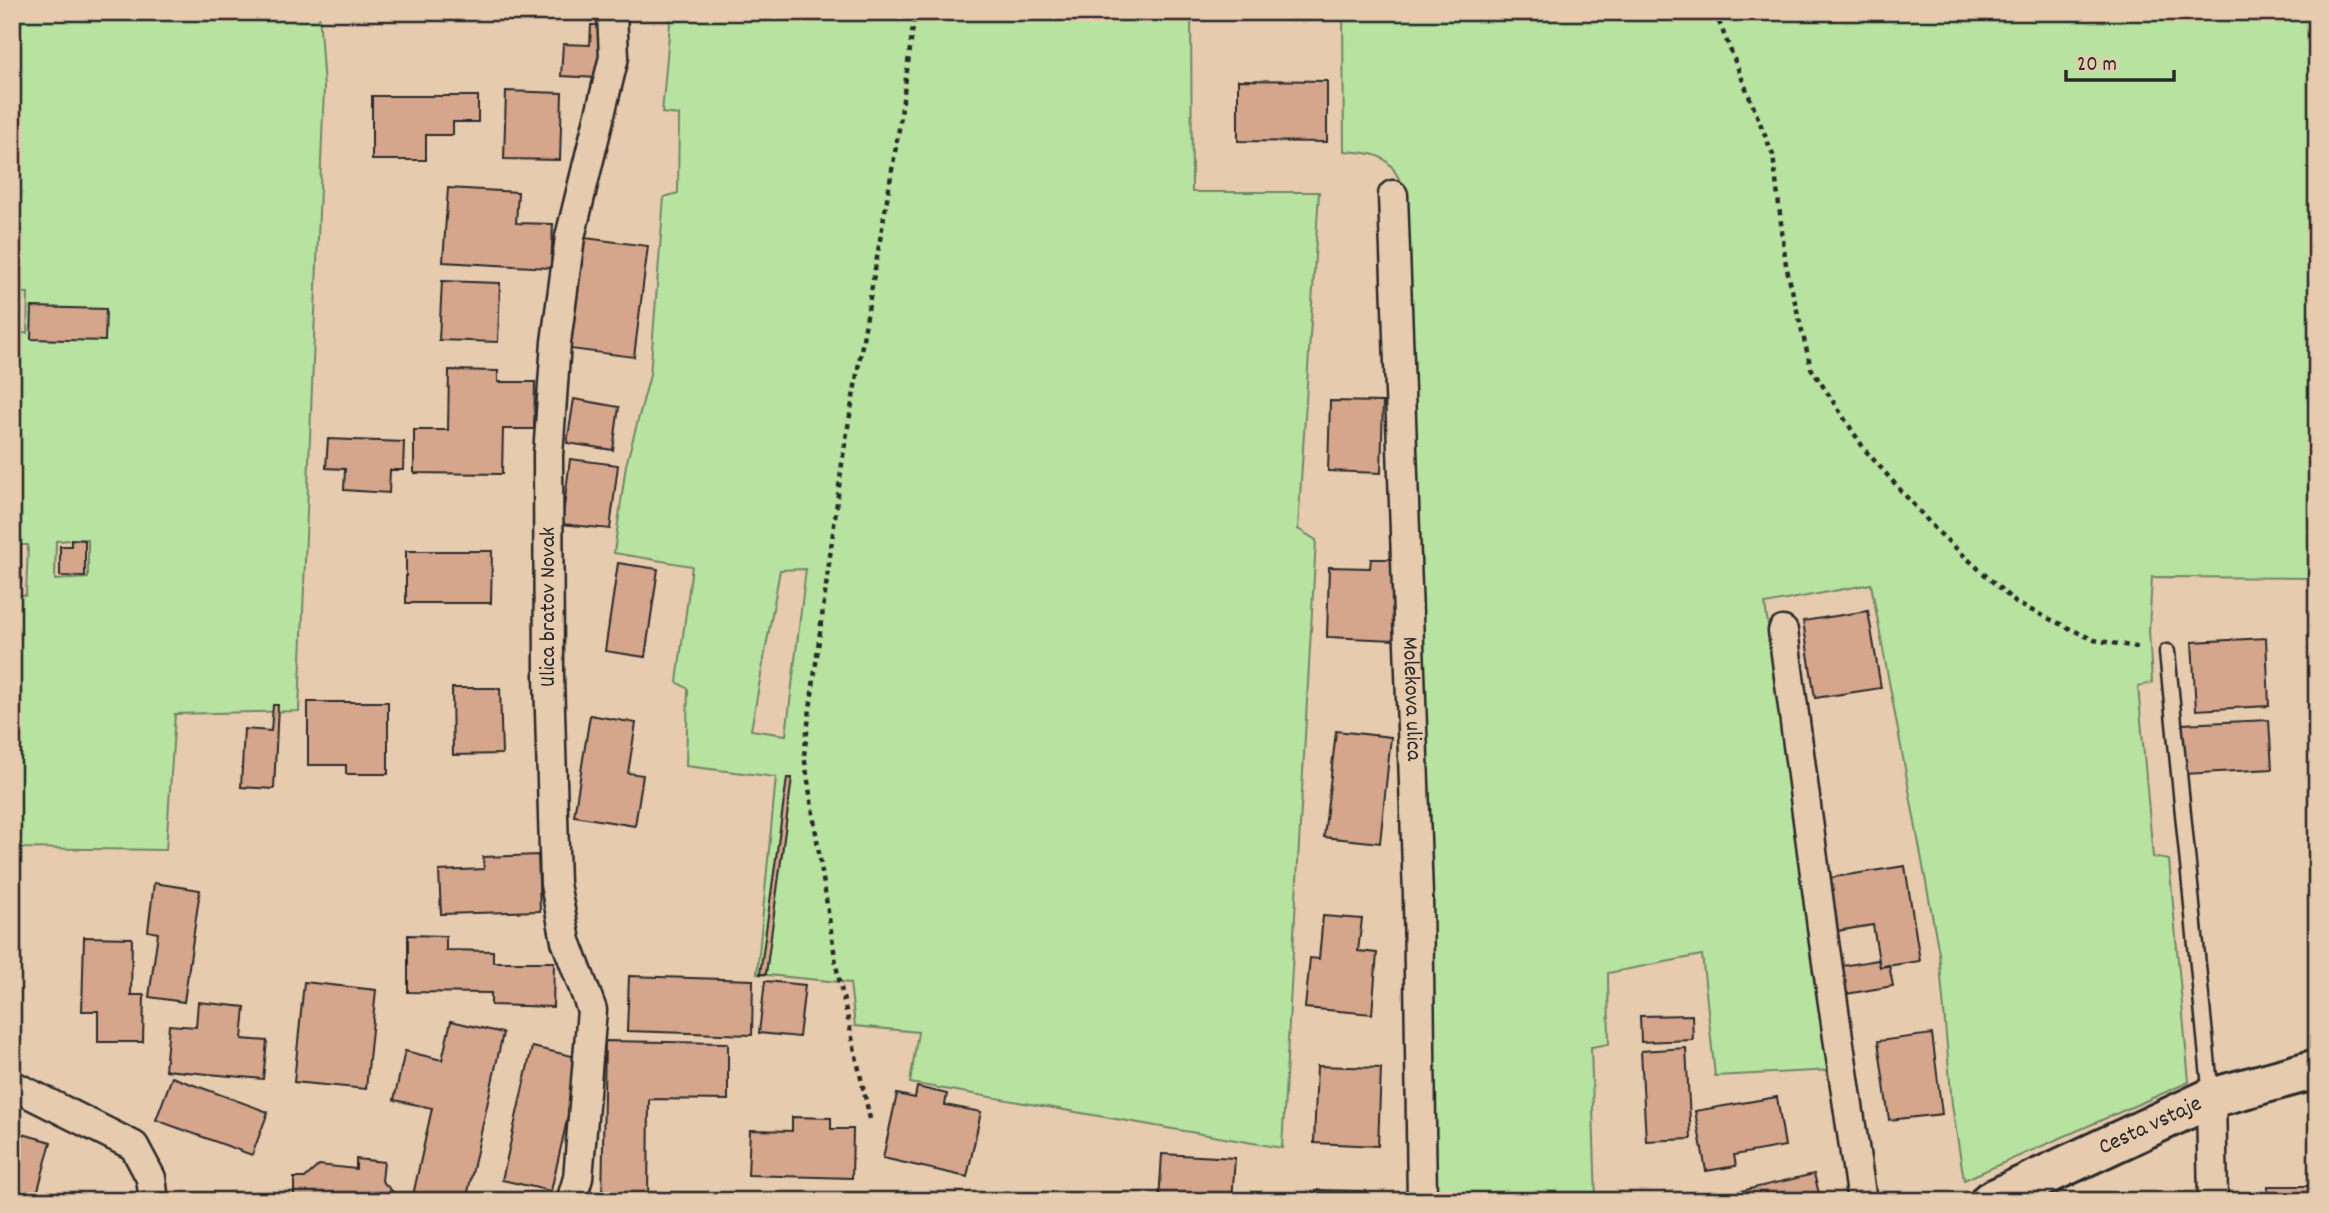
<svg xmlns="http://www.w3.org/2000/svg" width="2329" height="1213" viewBox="0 0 2329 1213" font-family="Dekko,sans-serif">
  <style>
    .green { fill: #b7e2a0; stroke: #718666; stroke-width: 2; fill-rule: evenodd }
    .building { fill: #d5a68c; stroke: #2b2b2b; stroke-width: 2 }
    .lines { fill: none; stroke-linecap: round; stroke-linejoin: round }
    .lane-casing { stroke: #2b2b2b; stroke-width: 19 }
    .street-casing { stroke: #2b2b2b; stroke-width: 33 }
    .secondary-casing { stroke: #2b2b2b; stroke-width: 44 }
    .path { stroke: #2b2b2b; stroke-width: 4.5; stroke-dasharray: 5 5; stroke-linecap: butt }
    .lane { stroke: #e7cbae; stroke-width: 14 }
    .street { stroke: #e7cbae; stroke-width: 28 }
    .secondary { stroke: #e7cbae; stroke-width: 38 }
    .labels { text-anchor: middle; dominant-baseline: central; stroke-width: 5; stroke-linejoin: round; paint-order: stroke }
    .street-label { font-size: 23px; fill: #2b2b2b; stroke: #e7cbae }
  </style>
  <rect width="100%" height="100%" fill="#e7cbae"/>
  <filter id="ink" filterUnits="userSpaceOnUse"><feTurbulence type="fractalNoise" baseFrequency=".0143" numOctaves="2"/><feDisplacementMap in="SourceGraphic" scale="14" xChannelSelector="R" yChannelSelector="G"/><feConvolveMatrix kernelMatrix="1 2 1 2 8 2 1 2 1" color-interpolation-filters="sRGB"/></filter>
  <g filter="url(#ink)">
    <path class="green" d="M12,12H319L324,88L299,711L175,714L166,850L12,848V595H26L28,545H12V334L27,333L28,293L12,292ZM88,539V578L55,580L56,541Z
      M671,12H1191L1192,192H1319L1298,529L1316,540L1282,1148L910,1083L918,1032L855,1026L850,983L757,974L776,777L686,766L688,689L677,682L692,566L614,553L626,465L650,375L664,197L678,193L679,115L662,113ZM806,569L786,735L751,730L780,570Z
      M1343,12H2317V578L2152,577L2149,630L2152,683L2138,686L2153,857L2169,860L2189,1082L1964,1180L1952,1105L1939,953L1871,584L1765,604L1832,1070L1715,1076L1702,955L1608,973L1609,1044L1591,1047L1596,1201H1433L1402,186C1389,153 1377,154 1344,151Z"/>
    <path class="building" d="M591,25H602L598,78L561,76L563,44L590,45Z
      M1238,80L1327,81V142L1238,141Z
      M506,91L562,93L560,160L504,159Z
      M372,96H478V122H453V135H426V160H372Z
      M448,188L518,192L516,223L553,224L551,268L443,262Z
      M585,238L648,246L634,357L570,349Z
      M442,281L500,283L498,342L439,340Z
      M16,293L17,327H12V294Z
      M32,307L106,309L105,341L31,339Z
      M449,370L498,371V382H535L534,429H503L502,474L414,473V430H448Z
      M574,399L619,407L613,450L567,443Z
      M1330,401L1383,402L1381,473L1328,471Z
      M328,439L404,442L403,470H390L389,493L344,490L345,469L326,468Z
      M570,459L618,465L610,529L562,524Z
      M71,539L85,540V577L60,576V546H71Z
      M12,545H21V582H12Z
      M406,551H492L491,603H406Z
      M1371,559H1398L1395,640L1327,637L1329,567L1370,568Z
      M618,563L658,569L645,657L605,651Z
      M1868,611L1881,688L1815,698L1803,621Z
      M2266,638L2269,706L2196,710L2192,642Z
      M452,688H500L502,754L453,755Z
      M308,702H388V774H346V765H308Z
      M273,705H278L274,789L241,787L244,729L271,731Z
      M590,715L636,723L628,773L643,775L635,826L574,816Z
      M2269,720L2272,769L2184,774L2182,724Z
      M1336,731L1391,737L1380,843L1324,837Z
      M787,778H792L766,974H760Z
      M538,855L540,911L441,914L439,871L484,869L483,857Z
      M1905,866L1920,961L1880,967L1873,925L1837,931L1828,878Z
      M154,883L200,890L184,1002L149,997L158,933L148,931Z
      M1323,916L1362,919L1358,951L1377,953L1372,1014L1305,1008L1310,958L1319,959Z
      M408,935L446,936V950L493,951V962H554L553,1007L491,1005V993L408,992Z
      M84,937L132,938L131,995H144L143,1042H98V1011H82Z
      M1878,960L1880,967L1889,965L1893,986L1846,994L1842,966Z
      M629,976L753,980L752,1035L627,1031Z
      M765,981L805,985L799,1037L759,1033Z
      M304,982L376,990L366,1089L294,1082Z
      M198,1002L245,1007L242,1039L267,1041L263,1079L165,1070L169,1025L196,1027Z
      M1692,1015L1693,1040L1641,1042L1640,1016Z
      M451,1021L503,1033L466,1201L412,1200L432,1108L394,1100L405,1051L442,1060Z
      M1932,1034L1942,1114L1889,1120L1878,1041Z
      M605,1041L728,1043V1100L649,1099L648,1201H602Z
      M532,1047L581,1058L551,1191L502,1180Z
      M1686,1048L1691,1139L1646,1141L1641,1051Z
      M1317,1066L1381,1068L1378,1146L1314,1143Z
      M172,1077L268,1112L252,1155L156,1120Z
      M917,1087L947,1094L945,1105L981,1112L967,1177L883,1158L897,1094L915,1098Z
      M1777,1097L1785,1146L1734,1155L1736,1166L1706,1171L1695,1111Z
      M792,1117L831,1118V1129H853L852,1178L748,1175L750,1130L792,1131Z
      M12,1131L51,1142L35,1201H12Z
      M1162,1154L1235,1158L1232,1201H1159Z
      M356,1159L384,1162L382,1181L394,1193L393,1201H303V1197L294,1196V1178H305L319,1165L356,1169Z
      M1814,1174L1821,1201H1729L1728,1194Z
      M2268,1186H2311V1201H2268Z
      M1316,1190L1366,1191V1201H1316Z"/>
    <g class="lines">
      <g class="lane-casing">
        <path id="lane" d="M2167,652L2211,1097"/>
      </g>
      <g class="street-casing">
        <g id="street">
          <path id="s1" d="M1393,195L1418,896L1422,1201"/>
          <path d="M1783,631L1824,942L1862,1201"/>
          <path d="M12,1085L134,1146L151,1178L154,1201"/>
          <path d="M2211,1098L2213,1201"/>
          <path d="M571,1201L578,1178L592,1010L566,941L555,884L549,677L548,455L556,342L570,237L614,57L612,12"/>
        </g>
      </g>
      <g class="secondary-casing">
        <g id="secondary">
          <path id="s2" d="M1990,1201L2211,1098L2317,1069"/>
        </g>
      </g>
      <path class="path" d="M1715,12L1773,155L1786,265L1811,368L1865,450L1936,530L2016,603L2094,640L2142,648
        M870,1119L837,970L804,755L843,456L899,129L915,12"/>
      <use href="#lane" class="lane"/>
      <use href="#street" class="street"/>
      <use href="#secondary" class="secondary"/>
    </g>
  </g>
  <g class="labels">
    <g class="street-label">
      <text transform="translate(549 607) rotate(-90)">Ulica bratov Novak</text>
      <text stroke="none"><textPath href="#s1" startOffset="504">Molekova ulica</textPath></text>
      <text stroke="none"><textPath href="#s2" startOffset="177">Cesta vstaje</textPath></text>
    </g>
  </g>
  <rect width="2329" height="1213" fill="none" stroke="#e7cbae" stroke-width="42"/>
  <rect x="21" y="21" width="2287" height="1171" fill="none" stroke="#2b2b2b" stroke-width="2.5" filter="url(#ink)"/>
  <path d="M2066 70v10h108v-10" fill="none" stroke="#2b2b2b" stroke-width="3.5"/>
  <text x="2077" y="70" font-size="21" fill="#2b2b2b" stroke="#e7cbae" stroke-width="5" paint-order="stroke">20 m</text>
</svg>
